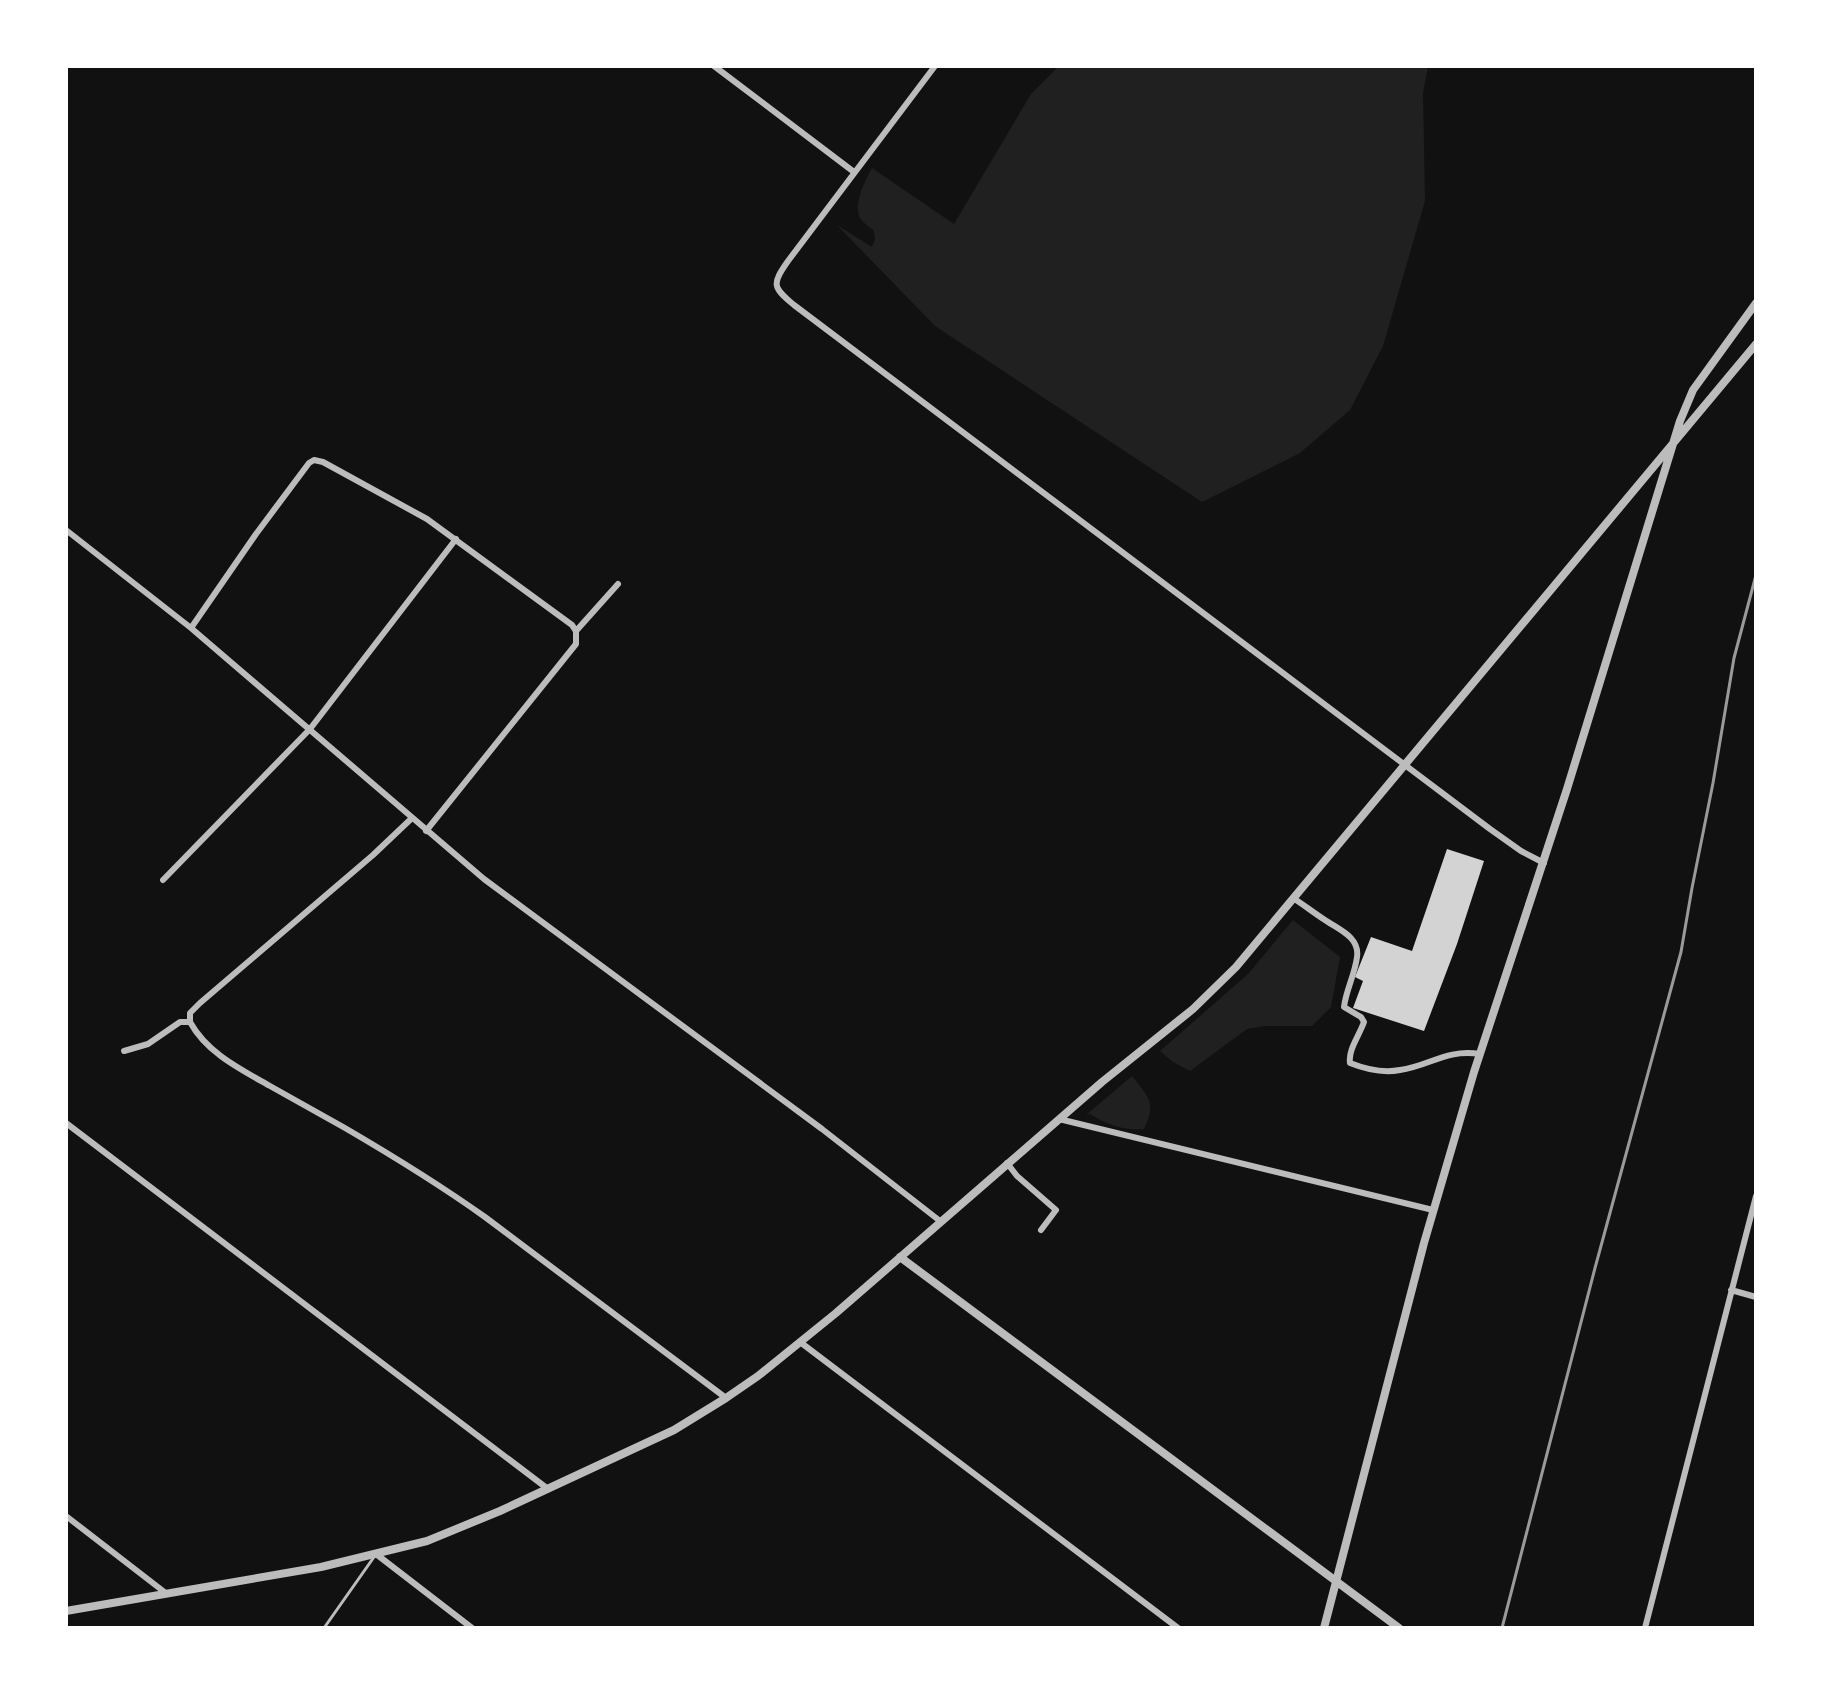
<svg xmlns="http://www.w3.org/2000/svg" width="1822" height="1694" viewBox="0 0 1822 1694" font-family="'Sofia Sans Condensed',sans-serif">
  <style>
    .green { fill: #202020 }
    .building { fill: #d3d3d3 }
    .lines { fill: none; stroke-linecap: round; stroke-linejoin: round }
    .service { stroke: #bcbcbc; stroke-width: 3 }
    .minor { stroke: #bcbcbc; stroke-width: 6 }
    .tertiary { stroke: #bcbcbc; stroke-width: 8 }
    .rail { stroke: #9a9a9a; stroke-width: 3 }
  </style>
  <rect width="100%" height="100%" fill="#111"/>
  <path class="green" d="M1059,66H1428L1423,93L1425,201L1383,346L1350,410L1300,453L1202,502L935,326L837,225L872,247L875,239L874,231C870,227 863,223 860,218C853,203 865,181 872,168L954,224L1031,94Z
    M1293,920L1340,957L1331,1007L1312,1026H1265L1247,1029L1190,1071L1173,1062L1160,1051L1248,974Z
    M1132,1076C1148,1097 1157,1102 1144,1129C1124,1131 1107,1125 1090,1114L1086,1115Z"/>
  <path class="building" d="M1447,849L1484,861L1457,944L1424,1031L1353,1008L1363,981L1355,977L1371,937L1412,951Z"/>
  <g class="lines">
    <path class="service" d="M324,1628L374,1557"/>
    <path class="minor" d="M714,66L854,172
      M935,66L788,261C772,284 772,287 794,305L1490,829L1521,851L1544,863
      M66,530L191,628L484,879L822,1129L940,1221
      M191,628L256,534L309,463L314,460L323,462L427,519L572,625L576,631
      M426,831L576,644V631L618,584
      M163,880L310,729L456,539
      M1293,898C1304,905 1314,913 1325,920C1338,929 1360,937 1357,957C1355,974 1346,990 1344,1007L1361,1017L1364,1022C1359,1036 1348,1050 1350,1063C1365,1069 1384,1073 1400,1070C1430,1066 1445,1049 1480,1054
      M190,1022C207,1053 240,1069 270,1086C295,1100 320,1114 345,1128C393,1156 440,1185 485,1217L726,1398
      M190,1022V1013L200,1003L373,855L412,818
      M124,1051L148,1044L180,1022H190
      M1059,1119L1433,1210
      M66,1123L548,1489
      M1007,1163L1017,1176L1056,1210L1041,1230
      M1731,1290L1756,1297
      M800,1342L1178,1628
      M66,1516L167,1594
      M376,1554L472,1628
      M1645,1628L1756,1196"/>
    <path class="tertiary" d="M900,1257L1399,1628
      M66,1611L321,1567L427,1541L500,1511L674,1430L726,1398L758,1376L836,1313L1102,1082L1193,1009L1236,967L1756,344
      M1324,1628L1424,1243L1474,1072L1567,789L1680,421L1693,390L1756,303"/>
    <path class="rail" d="M1502,1628L1595,1268L1681,952L1692,888L1713,783L1734,658L1756,575"/>
  </g>
  <rect width="1822" height="1694" fill="none" stroke="#ffffff" stroke-width="136"/>
</svg>
